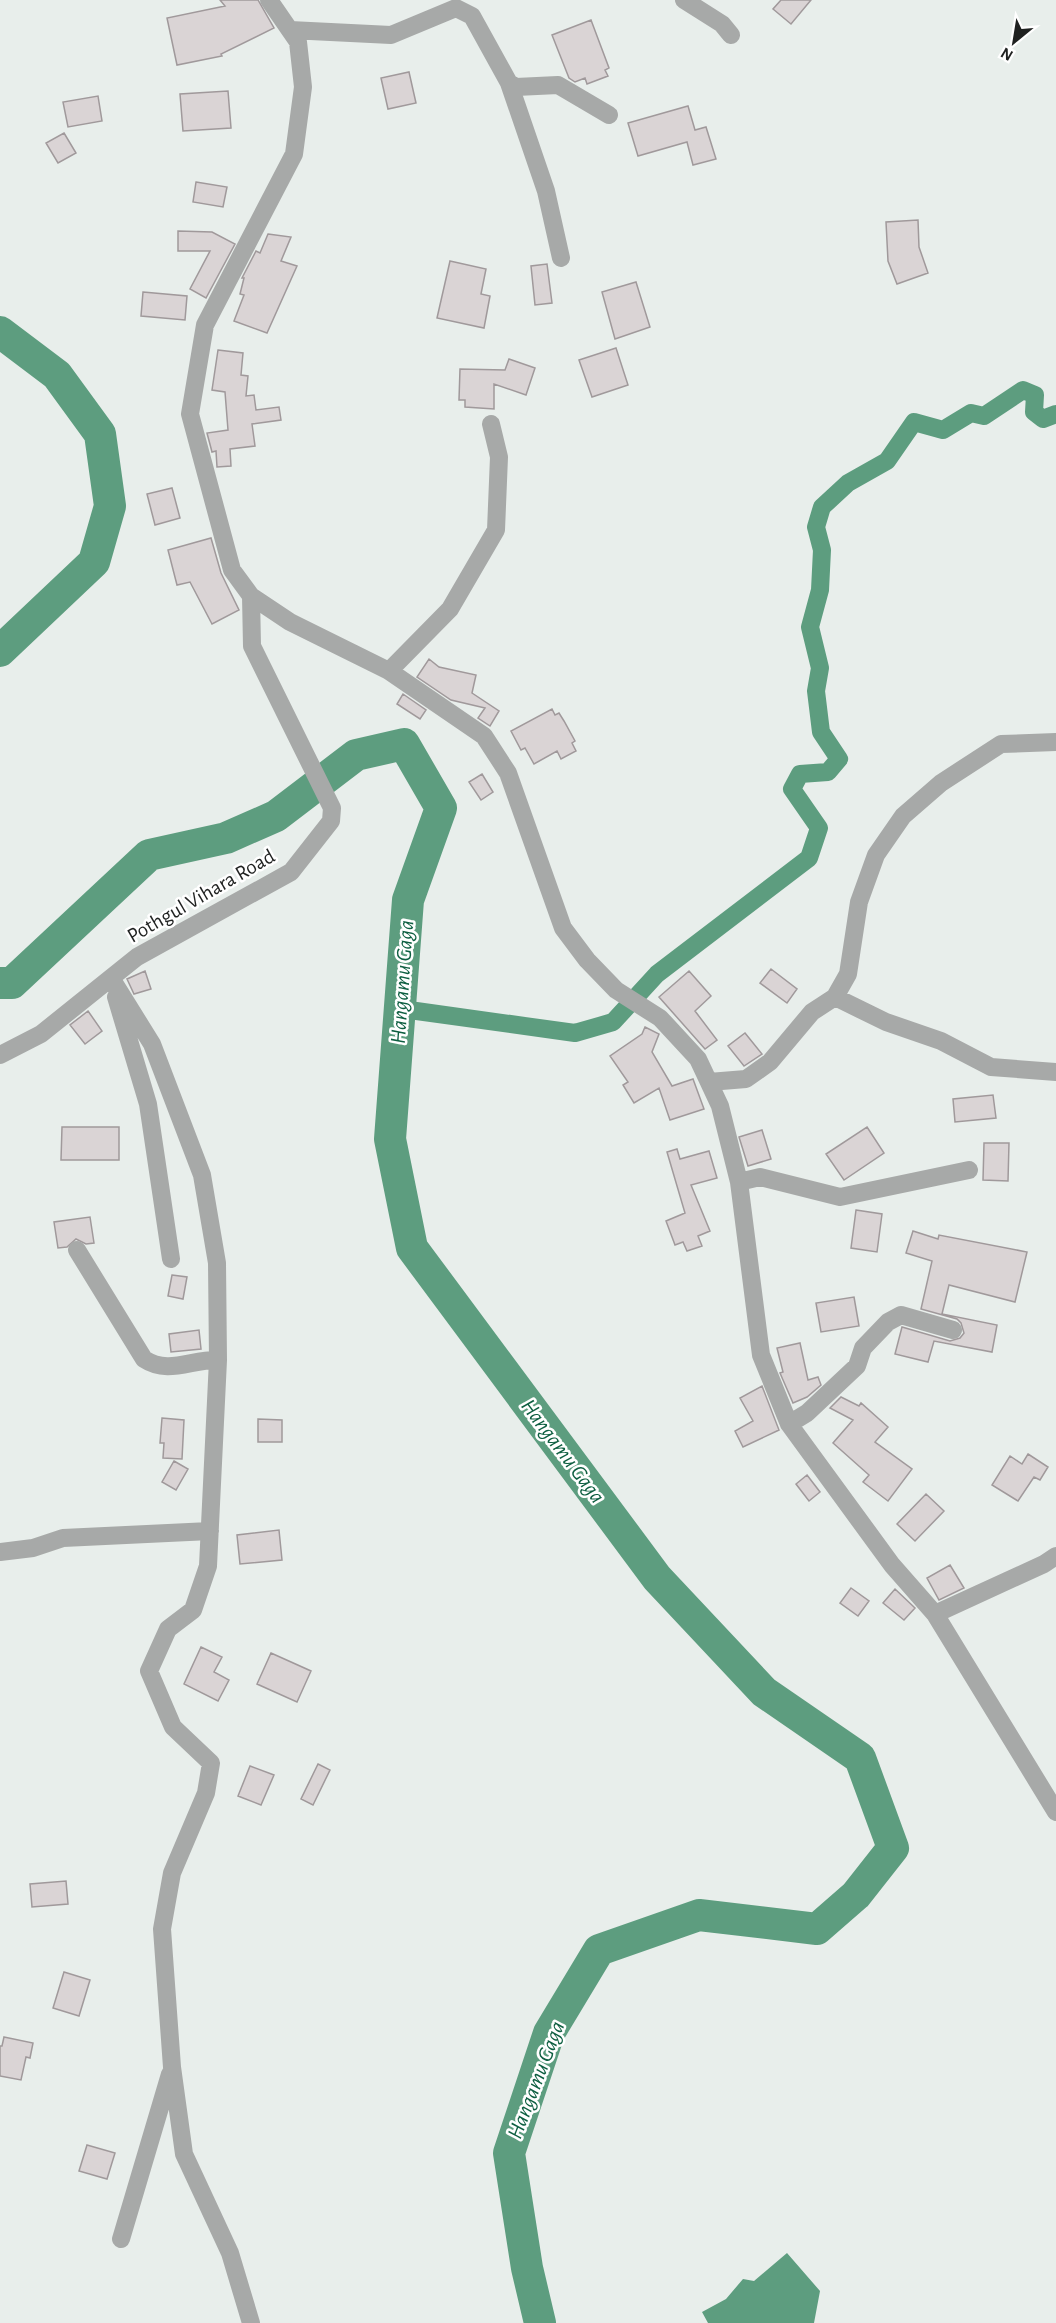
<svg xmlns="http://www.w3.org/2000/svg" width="1056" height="2323" viewBox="0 0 1056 2323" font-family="'Alegreya Sans',sans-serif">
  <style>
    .water { fill: #5d9d7f }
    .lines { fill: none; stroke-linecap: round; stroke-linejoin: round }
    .canal { stroke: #5d9d7f; stroke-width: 18 }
    .river { stroke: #5d9d7f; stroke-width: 32 }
    .building { fill: #dad4d5; stroke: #a0999b; stroke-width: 1.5 }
    .minor { stroke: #a7a9a8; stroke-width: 18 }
    .labels { text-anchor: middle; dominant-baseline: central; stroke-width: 5; stroke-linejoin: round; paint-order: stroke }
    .street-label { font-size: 21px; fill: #1f2120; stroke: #fff }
    .water-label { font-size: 22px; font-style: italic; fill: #0e5f41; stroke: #fff }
  </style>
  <rect width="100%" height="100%" fill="#e8eeeb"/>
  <path class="water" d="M787,2253L820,2291L814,2323H708L702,2312L726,2299L743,2279L754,2281Z"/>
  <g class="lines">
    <path class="canal" d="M402,1009L575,1033L613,1022L657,974L809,858L819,828L792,789L800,774L828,772L839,759L821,732L816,691L820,668L810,627L820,590L822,550L816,527L822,507L848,483L887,461L914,422L943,430L971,413L984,416L1023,390L1035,395L1034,412L1043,419L1056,414"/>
    <path class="river" d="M0,332L57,375L100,434L110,506L94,562L0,651
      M0,983H12L149,855L226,838L276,816L356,755L404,744L441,808L408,900L390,1139L412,1248L657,1578L764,1692L860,1758L893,1848L856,1895L817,1929L699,1915L599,1950L549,2033L509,2153L527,2268L540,2323"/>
  </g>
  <path class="building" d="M220,0H258L274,28L221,54L222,56L177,65L167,18L225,6Z
    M781,0H811L791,24L773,9Z
    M591,20L609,68L605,70L608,76L587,84L585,78L575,82L569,78L552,35Z
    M409,72L416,103L388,109L381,78Z
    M228,91L231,128L183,131L180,94Z
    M98,96L102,121L68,127L63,102Z
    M688,106L695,130L706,127L716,159L693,165L687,142L638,156L628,123Z
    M64,133L76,153L58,163L46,143Z
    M196,182L227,187L223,207L193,202Z
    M918,220L919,247L928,273L897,284L888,261L886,222Z
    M178,231L212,232L235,244L206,298L190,289L210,251H178Z
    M268,234L291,237L281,261L297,266L267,333L234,321L244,295L240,294L244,278H242L256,251L260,253Z
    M450,261L486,269L481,294L490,296L484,328L437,318Z
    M547,264L552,303L535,305L531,266Z
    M636,282L650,327L615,339L602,292Z
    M143,292L187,296L185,320L141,316Z
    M616,348L628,385L592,397L579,360Z
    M218,350L243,353L241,375L248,376L246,396L254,395L256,410L279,407L281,420L252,424L255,446L230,449L231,466L217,467L216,451L212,452L207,433L228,430L225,392L212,390Z
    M509,359L535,368L526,395L494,384V409L465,407V400H459L460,369L505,370Z
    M172,488L180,518L155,525L147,494Z
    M211,538L221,573L239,610L212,624L190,582L177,585L168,550Z
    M429,659L439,667L476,675L472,693L499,711L490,726L478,718L485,708L451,700L417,677Z
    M403,694L426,710L420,719L397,704Z
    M552,709L555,715L559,713L564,721L575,741L572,743L576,751L561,759L557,751L534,764L525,748L521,750L511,731Z
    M482,774L493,792L481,800L469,782Z
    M771,969L797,989L787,1003L760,983Z
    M145,971L151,989L134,994L127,979Z
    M689,971L711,996L695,1011L717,1040L705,1049L659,997Z
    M88,1011L102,1031L85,1044L70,1025Z
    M645,1027L659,1034L652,1052L672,1086L693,1079L704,1109L670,1120L659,1088L634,1103L623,1085L628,1082L610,1056L642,1034Z
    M745,1033L762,1054L744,1066L728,1046Z
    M993,1095L996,1118L955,1122L953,1099Z
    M62,1127H119V1160H61Z
    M867,1127L884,1153L844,1180L826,1154Z
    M762,1130L771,1159L748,1166L739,1137Z
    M984,1143H1009L1008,1181L983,1180Z
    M677,1149L680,1159L709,1151L717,1178L691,1185L710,1231L698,1236L702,1246L687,1251L683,1242L675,1245L666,1221L685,1213L667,1152Z
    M856,1210L882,1214L877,1252L851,1248Z
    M90,1217L94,1243L86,1244L76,1239L67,1247L58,1248L54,1222Z
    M913,1231L938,1239L939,1235L1027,1252L1015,1302L949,1285L942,1314L997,1325L992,1352L934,1341L928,1362L895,1354L902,1327L950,1341L960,1338L964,1333L961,1323L957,1319L921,1309L932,1261L906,1253Z
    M172,1275L187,1277L183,1299L168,1296Z
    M854,1297L859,1326L821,1332L816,1303Z
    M199,1330L201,1349L171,1352L169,1334Z
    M800,1343L808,1380L818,1377L821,1385L807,1397L793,1403L780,1373L783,1372L777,1348Z
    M762,1386L779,1430L743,1447L735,1431L753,1421L740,1398Z
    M841,1397L859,1406L861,1403L888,1427L875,1442L912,1469L888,1501L863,1482L869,1475L833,1443L853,1420L830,1408Z
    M162,1418L184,1420L182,1459L163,1458L164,1443H160Z
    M258,1419L282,1420V1442H258Z
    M1028,1454L1048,1467L1040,1480L1034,1477L1018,1501L992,1485L1010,1456L1022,1464Z
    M174,1461L188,1469L176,1490L162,1482Z
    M807,1475L820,1492L809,1501L796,1484Z
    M926,1494L944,1511L915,1541L897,1524Z
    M279,1530L282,1560L240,1564L237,1535Z
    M950,1565L964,1588L939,1600L927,1578Z
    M851,1588L869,1601L858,1616L840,1603Z
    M895,1589L915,1608L904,1620L883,1603Z
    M201,1647L222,1657L214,1672L229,1680L218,1701L184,1684Z
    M271,1653L311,1671L297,1702L257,1684Z
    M318,1764L330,1770L313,1805L301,1799Z
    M250,1766L274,1775L261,1805L238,1796Z
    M66,1881L68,1904L32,1907L30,1884Z
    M64,1972L90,1980L79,2016L53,2008Z
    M4,2037L33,2043L30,2058L26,2057L21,2080L0,2076V2046H2Z
    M87,2145L115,2153L107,2179L79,2171Z"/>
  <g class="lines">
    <path class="minor" d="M269,0L298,42L303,87L294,154L205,325L190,414L232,570L251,596L290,622L389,671L484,736L508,773L563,928L587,960L616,990L660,1018L698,1059L720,1106L739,1182L761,1355L789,1424L892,1565L935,1614L1056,1812
      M684,0L722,24L731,35
      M290,30L391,35L456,8L472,16L509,83L516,87L558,85L609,115
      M509,83L546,191L561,258
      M389,671L450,609L496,530L499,457L491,424
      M111,978L152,1044L202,1175L217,1263L218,1360L208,1566L193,1610L168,1629L149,1671L173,1727L211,1763L206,1793L172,1873L162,1929L172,2067L184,2154L230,2253L251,2323
      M116,997L148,1104L171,1259
      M835,997L886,1022L941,1041L991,1067L1056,1072
      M0,1055L41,1034L137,957L291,872L331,821L332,808L252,646L251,596
      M709,1082L746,1079L770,1062L812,1012L835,997L848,974L859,902L876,855L903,816L941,783L1001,744L1056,742
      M739,1182L760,1177L840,1197L969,1170
      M77,1250L144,1359C168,1375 192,1359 218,1360
      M789,1424L807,1413L857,1366L863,1348L888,1322L901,1315L953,1330
      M0,1552L33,1548L63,1538L210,1531
      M935,1614L1044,1564L1056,1556
      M121,2239L170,2074"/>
  </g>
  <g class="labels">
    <g class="street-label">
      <text transform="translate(201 896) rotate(-30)">Pothgul Vihara Road</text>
    </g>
    <g class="water-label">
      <text transform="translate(402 982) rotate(-86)">Hangamu Gaga</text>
      <text transform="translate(563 1451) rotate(53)">Hangamu Gaga</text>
      <text transform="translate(536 2080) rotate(-69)">Hangamu Gaga</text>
    </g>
  </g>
  <g transform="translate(1014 42) rotate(210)" stroke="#ffffff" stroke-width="4.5" paint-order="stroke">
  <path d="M0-4.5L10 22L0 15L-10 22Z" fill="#1f2120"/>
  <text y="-9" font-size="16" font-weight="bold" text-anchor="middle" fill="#1f2120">N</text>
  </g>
</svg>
